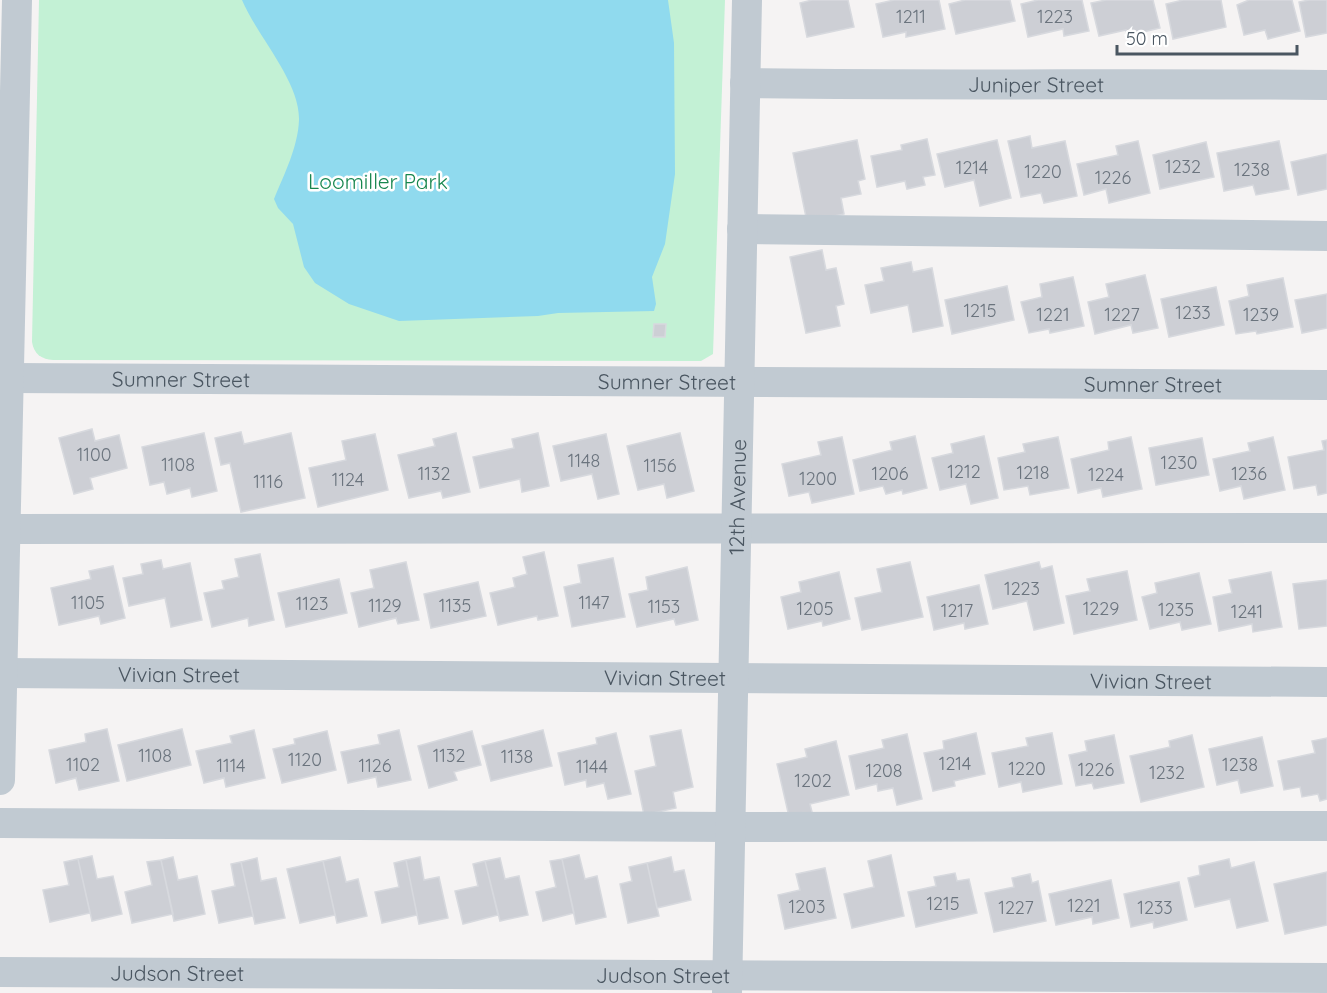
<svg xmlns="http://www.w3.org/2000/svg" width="1327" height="993" viewBox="0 0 1327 993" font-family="Quicksand,sans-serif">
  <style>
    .green { fill: #c3f1d5 }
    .water { fill: #90daee }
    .building { fill: #cdcfd5; stroke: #d7d9de; stroke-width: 1.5 }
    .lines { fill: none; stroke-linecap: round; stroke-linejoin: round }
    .minor { stroke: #c1cad2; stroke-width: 30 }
    .labels { text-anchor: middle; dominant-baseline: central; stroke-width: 5; stroke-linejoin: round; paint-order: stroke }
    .number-label { font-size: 18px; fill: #6b747e }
    .street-label { font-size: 21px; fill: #4a5661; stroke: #fff }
    .park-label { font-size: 21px; fill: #17864f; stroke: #fff }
  </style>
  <rect width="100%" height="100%" fill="#f5f3f3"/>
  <path class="green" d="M39,0H725L713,354L701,361L53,360C41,359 34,354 32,342Z"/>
  <path class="water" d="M242,0H668L674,43L675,174L665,244L652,277L656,304L654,311L558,313L538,316L399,321L349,304L315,283L304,267L293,224L278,208L274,199C284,175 298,147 299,120C300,81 257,36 242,0Z"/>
  <path class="building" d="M812,0H848L854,27L807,37L800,3Z
    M894,0H939L945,29L906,37V32L883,37L876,4Z
    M965,0H1010L1015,21L956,34L949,4Z
    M1038,0H1082L1089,31L1064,36L1063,29L1028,37L1021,4Z
    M1106,0H1153L1160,28L1127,36L1126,30L1099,36L1091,3Z
    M1183,0H1221L1226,27L1173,39L1166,4Z
    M1249,0H1292L1300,31L1268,39L1265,30L1244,35L1237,5Z
    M1309,0H1327V33L1306,37L1299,2Z
    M1030,136L1032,148L1065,141L1077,196L1044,203L1041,193L1021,197L1008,141Z
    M927,139L935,175L923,177L925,185L907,189L905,181L877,187L871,156L902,150L901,145Z
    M857,140L865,179L858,181L861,194L841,198L844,214L807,222L793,153Z
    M997,140L1011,198L980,206L974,180L945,187L937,154Z
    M1138,141L1150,193L1109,203L1106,189L1084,195L1077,164L1118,155L1116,146Z
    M1279,141L1289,189L1256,195L1253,185L1224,191L1217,153Z
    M1206,142L1214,177L1160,189L1153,155Z
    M1327,154V189L1298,195L1291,162Z
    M822,250L826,270L836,268L844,304L836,306L840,326L806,333L790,257Z
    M911,262L913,272L932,268L943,326L913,332L908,305L871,313L865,285L884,281L881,268Z
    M1145,275L1158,328L1133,333L1131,325L1095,334L1088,302L1109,297L1106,284Z
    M1073,277L1084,326L1050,333L1049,329L1029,333L1021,302L1042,297L1040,284Z
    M1283,278L1293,327L1257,334L1256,331L1236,334L1229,301L1249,296L1247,285Z
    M1007,286L1014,320L952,334L945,300Z
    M1216,287L1224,325L1169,337L1161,299Z
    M1327,294V328L1302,333L1295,300Z
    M654,324H666L665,337H653Z
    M92,429L95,441L119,435L127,468L90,478L93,489L74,494L59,438Z
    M241,432L244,444L291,433L305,498L241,512L230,463L221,465L215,438Z
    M204,433L217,491L192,497L190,488L167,494L164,482L150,485L142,447Z
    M456,433L470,492L443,498L441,491L409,498L398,455L435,446L433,439Z
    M538,433L549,486L522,492L520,479L480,488L473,457L514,448L512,439Z
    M680,433L694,491L667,498L664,484L638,490L627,446Z
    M375,434L388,490L318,507L309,468L346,460L342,441Z
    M606,434L619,494L598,499L592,474L561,481L553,446Z
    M915,436L927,488L903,494L902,490L886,494L883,486L860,491L853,460L892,450L890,442Z
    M984,436L998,498L971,504L966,484L940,490L932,458L953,453L951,444Z
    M842,437L854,494L812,503L809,492L789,496L782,464L821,455L818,442Z
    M1058,437L1069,488L1030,495L1028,486L1004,490L998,458L1025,452L1023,444Z
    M1131,437L1142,489L1103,497L1101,488L1078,493L1071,459L1109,450L1108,442Z
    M1273,437L1285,490L1244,499L1241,486L1220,491L1213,459L1250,451L1248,443Z
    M1202,438L1209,475L1156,485L1149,448Z
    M1327,440V493L1318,495L1316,485L1294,489L1288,457L1324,450L1322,441Z
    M544,552L558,616L538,620L537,616L498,625L490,593L515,587L513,578L527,574L523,557Z
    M260,554L274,620L249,626L248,618L212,627L204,593L224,589L222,581L239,577L235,559Z
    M613,558L625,617L572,627L564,587L581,583L578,565Z
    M161,560L163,569L190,563L202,620L171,627L165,598L129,606L123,578L143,574L141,564Z
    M406,562L419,620L398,624L396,618L359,627L351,593L374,588L370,570Z
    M910,562L923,617L862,630L855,598L882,592L877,569Z
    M1039,562L1041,569L1052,566L1064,623L1034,630L1027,601L993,609L985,575Z
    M113,566L125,618L101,624L99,616L59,625L51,588L91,579L89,571Z
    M687,567L698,620L676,625L674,619L637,627L629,594L648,590L646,577Z
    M1127,571L1137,620L1074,634L1066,596L1090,591L1087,579Z
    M839,572L850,619L823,626L822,621L788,629L781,597L801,592L799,582Z
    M1271,572L1282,627L1253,632L1252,624L1219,631L1213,597L1232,593L1229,580Z
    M1199,573L1211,624L1182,630L1180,622L1150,629L1142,597L1157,593L1155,583Z
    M339,579L347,613L286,627L278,593Z
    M1327,580V626L1299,629L1293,584Z
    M478,582L486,616L431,628L424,594Z
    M979,585L988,624L965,629L964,623L934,630L927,597Z
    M107,729L119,781L79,790L76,778L56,783L49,750L86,742L85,734Z
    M182,729L191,765L127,781L118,745Z
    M254,730L265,778L226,787L224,778L204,783L196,751L232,743L230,736Z
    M399,730L411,780L378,787L376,777L348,783L341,752L380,744L378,735Z
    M543,730L552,766L491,781L482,746Z
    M681,730L693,787L673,792L676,808L644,815L635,771L656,766L650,736Z
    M327,731L336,770L282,783L273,749L295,744L294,739Z
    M472,731L481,765L454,772L457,780L429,788L418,746Z
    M616,733L631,794L608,799L604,783L587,787L586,780L565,785L558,753L597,744L596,738Z
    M976,733L985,774L954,781L955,786L933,791L924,753L944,749L943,741Z
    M1052,733L1062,784L1023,792L1021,782L999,787L992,753L1028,746L1026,738Z
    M907,734L922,799L897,805L893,788L878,791L877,784L856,789L849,756L884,748L882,740Z
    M1114,735L1124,783L1094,789L1092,783L1076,786L1069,755L1087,751L1085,741Z
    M1192,735L1204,787L1141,802L1130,756L1170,747L1169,741Z
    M1262,737L1273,786L1241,793L1238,780L1217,785L1209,749Z
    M1327,738V799L1320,801L1318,794L1302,797L1300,787L1284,790L1278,761L1315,753L1312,741Z
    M836,741L849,795L810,804L813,816L790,821L777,764L807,757L805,749Z
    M579,855L585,879L597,876L606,917L576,924L562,859Z
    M891,855L904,916L852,928L844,894L874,887L868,861Z
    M92,856L97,879L113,876L122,914L92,921L78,859Z
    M173,857L178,880L197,876L205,914L174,921L161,860Z
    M340,857L346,882L358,879L367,916L337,923L323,861Z
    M420,857L424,880L439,877L448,918L419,924L406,860Z
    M671,857L674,872L684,870L691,900L657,908L647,863Z
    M257,858L261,881L276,878L285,918L255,924L241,862Z
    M500,858L505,879L519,876L528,915L500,921L485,861Z
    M78,859L90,913L50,922L43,890L69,885L64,862Z
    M562,859L574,913L543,921L536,892L556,887L550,861Z
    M1229,859L1231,868L1254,862L1268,921L1237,928L1230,899L1195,907L1188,878L1200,875L1199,866Z
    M161,860L173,914L132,923L125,892L152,885L147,862Z
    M406,860L417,915L382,923L375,892L399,887L394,863Z
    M323,861L335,915L300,923L287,869Z
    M485,861L498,915L463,924L455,891L478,886L473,864Z
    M241,862L253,916L219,923L212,891L235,886L231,864Z
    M647,863L659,916L628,923L620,884L632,881L629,867Z
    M825,868L836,918L785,929L778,895L800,890L796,874Z
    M1327,872V925L1285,934L1274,884Z
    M955,873L957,881L969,879L977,913L916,927L908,892L936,886L934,877Z
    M1030,874L1032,883L1038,881L1046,921L994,932L985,893L1014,887L1012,878Z
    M1111,880L1119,918L1093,924L1092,917L1056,925L1049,894Z
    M1179,882L1187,920L1154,928L1153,922L1131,927L1124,894Z"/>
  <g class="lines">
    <g class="minor">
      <path id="s1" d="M745,83C939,86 1133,83 1327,85"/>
      <path d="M742,229L1327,236"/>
      <path id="s2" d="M9,378L1327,385"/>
      <path d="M6,529L1327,528"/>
      <path id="s3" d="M2,673L1327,682"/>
      <path d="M0,780L17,0"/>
      <path d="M0,823L730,827L1327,826"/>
      <path id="s4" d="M0,972L1327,978"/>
      <path id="s5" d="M727,993L747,0"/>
    </g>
  </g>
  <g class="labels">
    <g class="number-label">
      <text x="911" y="16">1211</text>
      <text x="1055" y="16">1223</text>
      <text x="1183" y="166">1232</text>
      <text x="972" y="167">1214</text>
      <text x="1252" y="169">1238</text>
      <text x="1043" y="171">1220</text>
      <text x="1113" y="177">1226</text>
      <text x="980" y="310">1215</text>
      <text x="1193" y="312">1233</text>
      <text x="1053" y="314">1221</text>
      <text x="1122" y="314">1227</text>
      <text x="1261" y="314">1239</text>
      <text x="94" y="454">1100</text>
      <text x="584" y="460">1148</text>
      <text x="1179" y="462">1230</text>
      <text x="178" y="464">1108</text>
      <text x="660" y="465">1156</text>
      <text x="964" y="471">1212</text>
      <text x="1033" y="472">1218</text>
      <text x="434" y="473">1132</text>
      <text x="890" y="473">1206</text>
      <text x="1249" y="473">1236</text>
      <text x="1106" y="474">1224</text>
      <text x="818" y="478">1200</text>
      <text x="348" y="479">1124</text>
      <text x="268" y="481">1116</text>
      <text x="1022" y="588">1223</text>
      <text x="88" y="602">1105</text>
      <text x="594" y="602">1147</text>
      <text x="312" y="603">1123</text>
      <text x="385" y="605">1129</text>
      <text x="455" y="605">1135</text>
      <text x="664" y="606">1153</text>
      <text x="815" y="608">1205</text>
      <text x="1101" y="608">1229</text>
      <text x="1176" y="609">1235</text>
      <text x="957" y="610">1217</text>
      <text x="1247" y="611">1241</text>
      <text x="155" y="755">1108</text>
      <text x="449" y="755">1132</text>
      <text x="517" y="756">1138</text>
      <text x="305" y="759">1120</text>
      <text x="955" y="763">1214</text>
      <text x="83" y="764">1102</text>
      <text x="1240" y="764">1238</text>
      <text x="231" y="765">1114</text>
      <text x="375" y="765">1126</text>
      <text x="592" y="766">1144</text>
      <text x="1027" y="768">1220</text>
      <text x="1096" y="769">1226</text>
      <text x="884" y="770">1208</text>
      <text x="1167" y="772">1232</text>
      <text x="813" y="780">1202</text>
      <text x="943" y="903">1215</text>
      <text x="1084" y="905">1221</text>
      <text x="807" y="906">1203</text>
      <text x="1016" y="907">1227</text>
      <text x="1155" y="907">1233</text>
    </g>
    <g class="street-label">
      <text stroke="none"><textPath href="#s1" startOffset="291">Juniper Street</textPath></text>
      <text stroke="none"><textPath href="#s2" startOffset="172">Sumner Street</textPath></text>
      <text stroke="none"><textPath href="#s2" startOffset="658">Sumner Street</textPath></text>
      <text stroke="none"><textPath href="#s2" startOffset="1144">Sumner Street</textPath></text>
      <text stroke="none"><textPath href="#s5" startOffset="496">12th Avenue</textPath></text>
      <text stroke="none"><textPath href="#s3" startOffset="177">Vivian Street</textPath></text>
      <text stroke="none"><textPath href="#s3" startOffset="663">Vivian Street</textPath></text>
      <text stroke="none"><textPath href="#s3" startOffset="1149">Vivian Street</textPath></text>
      <text stroke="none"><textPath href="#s4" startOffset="177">Judson Street</textPath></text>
      <text stroke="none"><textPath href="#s4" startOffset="663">Judson Street</textPath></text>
    </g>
    <g class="park-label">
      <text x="378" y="181">Loomiller Park</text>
    </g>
  </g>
  <path d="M1117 45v9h180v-9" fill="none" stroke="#4a5661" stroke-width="3"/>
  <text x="1126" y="45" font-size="18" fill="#4a5661" stroke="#ffffff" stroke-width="4.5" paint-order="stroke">50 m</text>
</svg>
